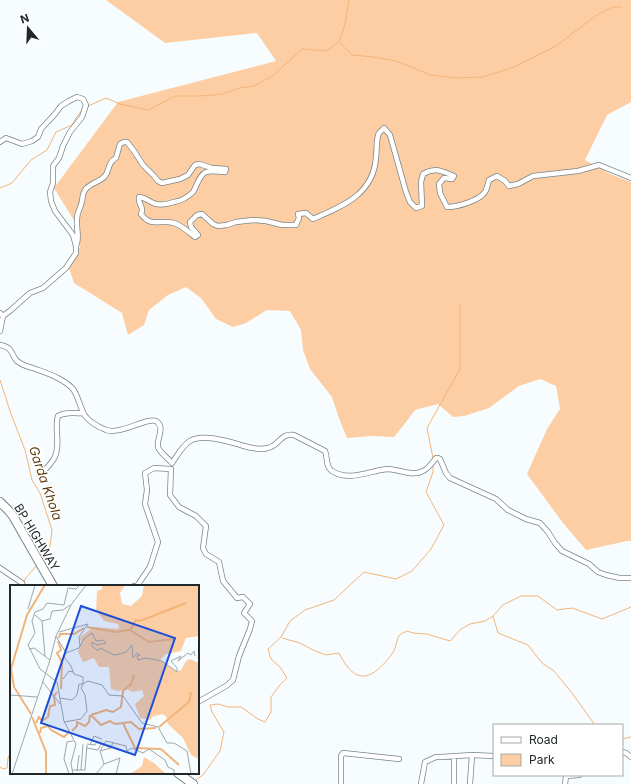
<svg xmlns="http://www.w3.org/2000/svg" width="631" height="784" viewBox="0 0 631 784" font-family="Inter,sans-serif">
  <style>
    .green { fill: #fdcea3 }
    .lines { fill: none; stroke-linecap: round; stroke-linejoin: round }
    .stream { stroke: #f3b479; stroke-width: 1 }
    .street-casing { stroke: #788588; stroke-width: 6 }
    .highway-casing { stroke: #788588; stroke-width: 10 }
    .street { stroke: #fff; stroke-width: 4.5 }
    .highway { stroke: #fff; stroke-width: 8 }
    .labels { text-anchor: middle; dominant-baseline: central; stroke-width: 3; stroke-linejoin: round; paint-order: stroke }
    .street-label { font-size: 12px; fill: #212728; stroke: #fff }
    .water-label { font-size: 13px; font-style: italic; fill: #5f3706; stroke: #fff }
    .inset-river { fill: none; stroke: #f3b479; stroke-width: 2 }
    .inset-road { fill: none; stroke: #a1a7a8; stroke-width: 1 }
    .view { fill: #1d4ed8; fill-opacity: 0.15; stroke: #1d4ed8; stroke-width: 2 }
    .inset-edge { fill: none; stroke: #212728; stroke-width: 2 }
  </style>
  <rect width="100%" height="100%" fill="#f7fdfe"/>
  <path class="green" d="M106,0H631V102L607,115L585,160L610,174L631,182V541H627L586,550L563,523L527,474L547,429L560,409L556,386L540,379L519,386L489,408L464,416L453,417L438,404L415,410L406,422L394,437L372,436L347,438L340,421L332,397L310,369L303,350L301,330L290,311L267,310L246,323L233,327L216,319L201,298L186,287L168,295L149,310L144,325L128,335L122,313L74,283L68,265L80,247L78,227L54,188L118,102L276,61L257,33L165,43Z"/>
  <g class="lines">
    <path class="stream" d="M340,43L352,55L374,57L396,61L431,75L457,78L483,77L514,67L556,46L597,15L613,7H622
      M88,106L106,98L120,104L148,110L175,96H200L223,94L240,88L254,86L274,75L302,49L326,51L339,42L345,24L349,0
      M0,188L12,183L31,160L47,150L56,132L72,125L76,118L82,110
      M0,380L11,414L25,450L32,480L40,493L52,530L50,546L45,555L41,559
      M433,458L427,428L460,369V304
      M24,584L25,579L37,565
      M493,616L503,605L521,596H538L557,610L572,608L602,619L631,607
      M282,638L300,643L313,650L326,655L339,653C356,687 372,680 392,654C394,651 395,648 396,645C397,643 397,638 399,636C400,634 405,632 407,631L413,633L427,634L450,641L461,629L470,624L485,621L493,616L498,633L528,645L542,663L554,671L572,693L595,725
      M622,739L631,737
      M0,767L3,769L7,768L8,758L11,751
      M194,781L203,775L220,751L224,732L212,712L210,705L218,704L228,707H241L258,719L265,722L271,712V697L279,686L287,678L280,667L271,659L268,649L281,637L290,621L305,610L334,600L364,572L396,579L412,571L431,549L444,525L426,492L433,472V465"/>
    <g class="street-casing">
      <path id="street" d="M0,142L6,138L22,144L32,141L38,137L41,129L55,114L61,106L69,101L77,97L83,99L86,105L82,117L70,132L63,146L59,158L53,166V183L50,192L51,201L55,211L73,235L76,246V253L66,268L43,288L30,293L11,310L3,316
        M76,246C80,238 76,228 77,219C77,211 81,208 82,201C83,197 82,194 85,190C90,183 100,182 105,176C110,170 107,163 116,158L120,144L124,142H127L134,151L143,165L154,176L158,181L162,183L180,179L188,175L195,165L199,164L212,168L226,169L225,172C219,172 211,170 206,172C199,175 197,186 193,192C188,197 180,201 174,202C168,204 162,205 156,204C149,202 145,197 139,197C138,202 141,204 142,209C142,210 142,212 141,214C151,228 161,219 174,223C181,225 189,232 195,237L198,235L191,227L190,222L197,215L202,214L213,224L218,226L227,225L236,222L253,220L266,221L282,225H296L299,218L298,214L306,213L313,219C343,206 374,194 376,157C377,151 376,138 379,133C381,131 382,130 384,128L390,135L406,192L410,202L416,208L422,206L421,182L423,174C436,167 441,171 454,176L452,179L444,178L439,184L440,193L447,207C457,207 479,201 485,192C487,189 488,183 489,180L497,176L505,181L509,186L518,184L533,176L578,171L599,165L631,178
        M0,313L3,316L0,331
        M0,345C14,348 10,353 17,361C21,364 28,367 33,368C46,373 63,378 73,389C78,396 79,404 83,412C86,420 98,427 106,430C121,435 147,417 156,421C166,427 156,439 158,447C160,453 168,458 172,463C177,456 182,446 190,441C203,433 230,442 244,446C251,448 260,450 268,448C281,444 280,433 294,435L325,451C328,458 325,466 332,471C349,482 369,471 387,469C398,469 412,477 423,471C428,469 433,462 436,458H438L440,459L446,473L450,478L496,499L508,510L526,519L540,523L548,532L555,543L562,551L589,564L598,572L606,575L620,578H631
        M40,475C54,461 59,456 57,435C57,429 56,422 58,416C68,411 73,414 83,413
        M0,568L22,583L23,586
        M134,586H137L150,567L158,542L145,504L147,490L145,473L154,468L171,469L170,495L179,507L196,516L206,526L203,548L206,554L219,562L223,581L237,598L243,597L250,604L244,613L252,621L250,629L239,656L233,680L226,686L198,702
        M622,752L626,753L631,757
        M566,775V776L579,775
        M341,784V756L343,753L399,759
        M421,784L425,762L436,757H441L472,755L494,756
        M454,784V756
        M470,784L472,755
        M565,784L566,776"/>
    </g>
    <g class="highway-casing">
      <path id="highway" d="M0,502L9,511L13,516L53,586
        M178,773L193,784"/>
    </g>
    <use href="#street" class="street"/>
    <use href="#highway" class="highway"/>
  </g>
  <g class="labels">
    <g class="street-label">
      <text transform="translate(37 537) rotate(59)">BP HIGHWAY</text>
    </g>
    <g class="water-label">
      <text transform="translate(46 483) rotate(71)">Garda Khola</text>
    </g>
  </g>
  <g transform="translate(10 585)">
    <rect width="189" height="189" fill="#f7fdfe"/>
    <path d="M92,0H115L110,8L112,19L121,21L132,11L134,0H189V51L176,53L171,66L156,69L150,75L166,86L171,85L176,76L180,74L189,78V174L181,170L173,153L158,139L156,131L152,129L142,132L141,135L130,133L125,119L134,111L132,105L123,107L116,104L108,106L101,104L99,82H89L84,73L73,77L68,67L71,59L70,52L84,42L109,44L108,39L94,36L86,25L87,6L92,4ZM134,172L144,178L156,189H120L132,181Z" fill="#fdcea3"/>
    <path class="inset-river" d="M77,42L105,47L120,45L126,35L130,36L176,18M120,45L139,57L164,54M49,53L50,49H64L74,43M48,56L51,65L47,68L52,77L51,104M21,129L4,102L1,84L17,30L35,0M81,130L91,140L100,136L105,139L113,138L125,163L151,164L169,180M81,130L96,125L103,127L111,122L113,106L121,99L124,90M22,132L36,167V189M26,138L29,132L32,136L38,132L40,121L45,120L44,111L47,107M113,138L121,137L129,144L146,143M149,142L179,117L181,107M62,146L67,141V137L75,141L79,137L80,130M30,148L31,143L38,141L41,145L54,152L58,148"/>
    <path class="inset-road" d="M18,24L25,0M25,30L32,36L40,34L42,26L53,25L60,20M32,36L35,71M49,47L78,39L69,52L70,61M46,51L61,20L76,0M19,64L24,63L40,75L46,51L56,68L54,72L61,81L64,89L73,92V99L78,96L92,100L99,110L113,111L132,138L148,142L157,158H164L177,166L181,189M56,68L69,63L74,54L82,48L86,56L93,55L96,58L87,60L82,57V61L88,66L90,63L104,70L110,69L116,67L122,60L123,73L127,68L130,70L127,71L128,75L136,73L152,76L167,87V83L161,76L171,71L168,76L178,68L181,70L184,66L185,71M53,94L59,86L63,87M33,97L50,119M0,110L27,112M50,113L62,115L67,110L69,99H73L71,103L75,110L77,126L71,134L54,137M77,159L85,160L87,157L101,163M80,160L84,151L92,154M76,163L88,165L91,159M90,166L101,163L103,157M62,185H75L77,160M71,185L73,159M67,186L69,170M2,189L40,75M59,189L54,174L57,157L63,156M63,189L61,178L66,159L54,136L47,97L30,84L18,60L25,48L22,36L25,27L33,24L37,18L54,20L58,3L66,4L70,0M86,189L94,179M106,189L110,173L94,179L90,166L96,156L116,161L117,166L122,163L133,168L139,164L155,175L158,182L164,185V189"/>
    <path class="view" d="M71,21L165,53L125,170L31,138Z"/>
    <rect width="189" height="189" class="inset-edge"/>
  </g>
  <rect x="493" y="724" width="130" height="52" fill="#ffffff" stroke="#a6a9a9"/>
  <rect x="501" y="737" width="20" height="6" fill="#ffffff" stroke="#a6a9a9"/>
  <text x="529" y="744" font-size="12" fill="#212728">Road</text>
  <rect x="501" y="754" width="20" height="12" fill="#fdcea3" stroke="#a6a9a9"/>
  <text x="529" y="764" font-size="12" fill="#212728">Park</text>
  <g transform="translate(28 28) rotate(341)" stroke="#ffffff" stroke-width="3" paint-order="stroke">
  <path d="M0-3L7 15L0 10L-7 15Z" fill="#212728"/>
  <text y="-6" font-size="11" font-weight="bold" text-anchor="middle" fill="#212728">N</text>
  </g>
</svg>
